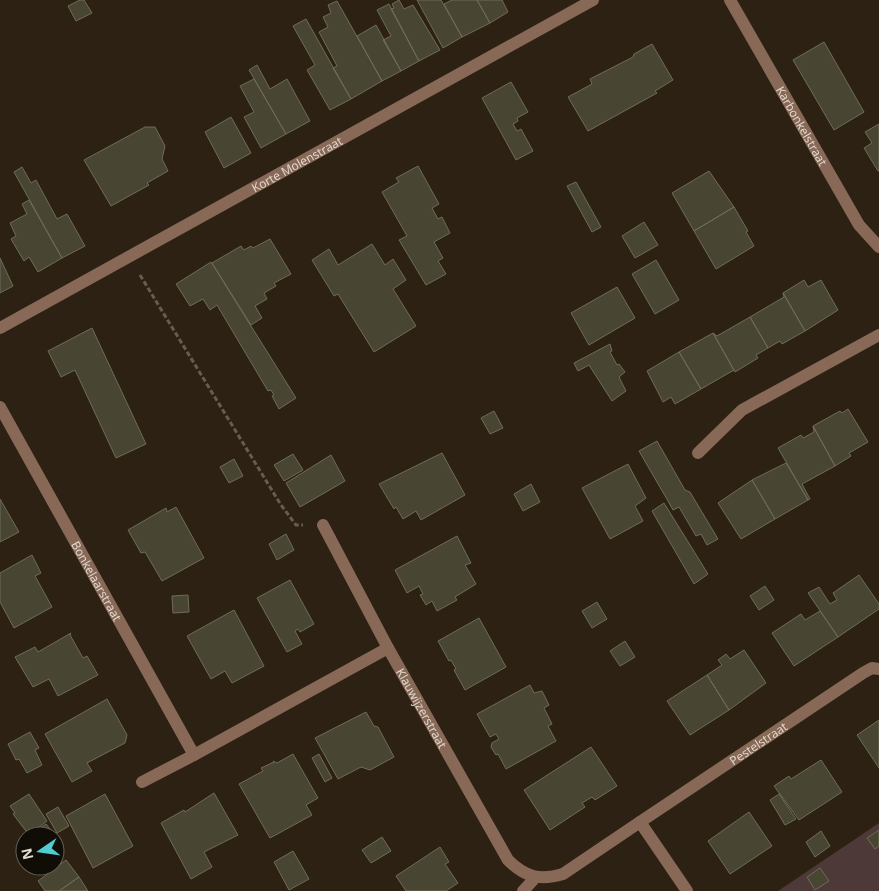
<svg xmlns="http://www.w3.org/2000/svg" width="879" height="891" viewBox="0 0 879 891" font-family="'Open Sans',sans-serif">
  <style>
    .green { fill: #4d3937 }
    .building { fill: #484532; stroke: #6f6c58 }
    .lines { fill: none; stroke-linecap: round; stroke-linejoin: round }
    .path { stroke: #665c4f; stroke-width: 3; stroke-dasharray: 5 2.5; stroke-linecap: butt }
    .minor { stroke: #886957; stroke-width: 12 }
    .labels { text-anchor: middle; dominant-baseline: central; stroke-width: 4; stroke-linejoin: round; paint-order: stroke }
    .street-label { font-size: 12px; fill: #e4ddd3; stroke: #100c06 }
  </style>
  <rect width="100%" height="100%" fill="#2c2112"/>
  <path class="green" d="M879,823V891H778Z"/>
  <path class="building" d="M80,0H84L92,13L76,21L68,6Z
    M399,0L404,9L413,5L440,50L419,61L391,9L394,8L392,4Z
    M417,0H441L462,37L443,48Z
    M452,0H477L490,23L462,37L444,4Z
    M477,0H502L508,12L490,23Z
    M337,1L382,81L351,99L333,68L337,66L319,32L328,27L323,17L331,13L328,5Z
    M389,4L419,61L401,71L383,40L391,36L377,10Z
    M306,19L351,99L330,110L307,70L315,65L293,26Z
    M376,25L401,71L382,81L357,36Z
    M824,42L864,112L834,130L793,60Z
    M652,44L673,80L655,91L657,93L588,131L568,97L592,84L590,79L633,57L634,54Z
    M257,65L270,89L287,79L310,121L286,134L249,70Z
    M254,79L286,134L261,148L244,117L254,112L240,86Z
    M511,82L528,112L517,118L518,121L513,124L517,131L521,129L533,151L516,160L482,98Z
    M231,117L251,153L224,168L205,132Z
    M879,124V171H878L864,148L872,143L865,132Z
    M145,127H155L165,146L162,159L168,171L147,183L149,185L111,206L84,160Z
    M418,166L439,204L432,208L438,219L442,217L450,233L434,242L443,258L438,261L446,274L426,285L399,240L407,236L382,192L399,182L396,178Z
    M22,167L31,183L36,180L57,219L67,214L85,246L62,258L14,172Z
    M709,171L734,207L694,231L672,193Z
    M576,182L601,227L592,232L567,186Z
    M29,200L62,258L38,272L29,257L24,261L11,239L16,236L10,223L27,214L22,204Z
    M734,207L748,231L746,232L754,246L716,269L694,231Z
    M644,222L658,245L635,258L622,236Z
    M270,239L291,274L274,283L276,286L264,293L267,299L255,306L262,318L251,325L212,263L241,246L244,250L251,246L253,248Z
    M372,244L385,265L393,259L406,280L393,289L416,326L374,352L338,294L334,296L312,260L329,249L338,265Z
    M0,258L13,286L0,293Z
    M656,260L679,300L655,314L632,274Z
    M211,262L296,398L279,409L272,396L274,395L271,390L268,391L217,305L210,310L203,299L190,306L176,284Z
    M804,280L808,287L821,280L838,310L805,331L783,293Z
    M617,287L635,318L589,345L571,313Z
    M783,293L805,331L782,344L780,341L768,348L750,317L784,297Z
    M750,317L768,348L756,355L758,358L735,372L713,333L717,336Z
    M92,328L146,444L116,458L75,370L61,377L48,351Z
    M713,333L734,370L701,389L679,352Z
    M610,344L612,351L610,352L617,365L619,364L625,372L619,377L626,391L612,401L589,365L578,371L574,363Z
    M679,352L701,389L675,404L671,397L663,402L647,371Z
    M848,409L868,442L849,453L851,456L835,466L813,426L840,411L842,413Z
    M494,411L503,428L490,434L481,418Z
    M813,426L835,466L802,484L810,499L808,500L778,448L801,435L803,438L814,432Z
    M657,441L685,490L690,492L718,539L707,545L701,534L696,536L679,507L673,510L668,501L639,451Z
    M442,453L465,495L421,520L416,511L403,519L396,507L394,509L379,484Z
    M293,454L303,470L284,481L274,465Z
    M331,455L345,481L300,507L286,483Z
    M234,459L243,476L229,483L220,467Z
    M786,463L808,500L775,519L752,480Z
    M628,464L646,498L635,506L643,521L610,539L582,488Z
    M752,480L775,519L741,539L718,503Z
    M531,484L540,502L523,511L514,494Z
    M0,499L19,532L0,542Z
    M664,503L708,574L694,584L652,511Z
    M176,507L204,558L162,581L145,552L141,553L128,530L166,508L167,512Z
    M286,534L294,550L277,560L269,544Z
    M457,536L471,563L465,565L476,584L455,597L457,600L437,611L432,601L426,605L420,595L423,594L419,586L407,593L395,570Z
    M32,555L41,573L35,576L52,607L14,628L0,602V573Z
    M859,575L879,604V609L838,637L808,593L819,587L830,604L837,600L833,593Z
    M290,580L314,624L300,632L298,629L295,631L302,644L287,652L257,598Z
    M765,586L774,600L759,610L750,596Z
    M188,595L189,612L173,613L172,596Z
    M597,602L607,619L592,628L582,611Z
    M234,610L264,666L232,683L225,671L211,679L187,636Z
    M820,611L838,637L794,666L772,633L801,614L805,620Z
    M479,618L506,667L465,690L454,670L456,669L451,660L449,661L438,641Z
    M71,633L70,635L83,658L87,656L98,675L58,696L49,679L33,687L15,657L35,647L38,652Z
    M625,641L635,657L620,666L610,651Z
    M744,650L766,683L729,710L707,675L722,665L718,660L726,654L730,659Z
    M707,675L729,710L690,735L667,701Z
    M530,685L534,693L542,691L549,705L544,708L552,724L548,726L556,741L506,769L498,754L496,755L491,747L492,743L499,739L496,734L490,737L477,714Z
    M107,699L127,735L125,743L87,763L92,771L72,782L45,734Z
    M366,712L374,726L378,727L394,757L370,770L361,767L338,779L315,738Z
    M879,720V768L857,735Z
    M30,732L39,748L35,750L42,765L27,773L19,759L16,760L8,744Z
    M591,747L617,786L595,800L592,797L582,803L585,807L550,830L524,790Z
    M293,754L318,798L306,805L312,815L270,838L239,784L263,771L261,768L274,762L273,761L277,763Z
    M319,754L332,778L325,782L312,758Z
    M821,760L842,792L799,820L774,786L789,776L791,779Z
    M214,793L238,835L204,852L212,867L191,879L161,823L184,810L185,812Z
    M29,794L47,821L29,835L13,814L15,813L10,806Z
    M105,794L133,846L93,868L66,816Z
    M779,794L796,819L785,825L770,800Z
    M58,807L69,826L57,833L46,814Z
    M749,812L772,846L730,874L708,841Z
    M46,824L62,845L55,850V836H34L32,834Z
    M879,830V846L875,849L867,838Z
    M821,831L830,846L815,857L806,842Z
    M382,837L391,851L371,863L362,850Z
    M440,847L449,862L445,864L458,883L446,891H406L396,876Z
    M293,851L309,879L289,890L274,862Z
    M66,860L79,877L59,891H45L38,881Z
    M820,868L829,881L815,890L807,877Z
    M79,877L88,891H59Z"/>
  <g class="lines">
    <path class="path" d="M140,275L281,505L296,525H303"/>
    <g class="minor">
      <path id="s1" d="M730,0L859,225L879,247"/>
      <path id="s2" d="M0,328L593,0"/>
      <path id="s3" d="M0,407L194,755L388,648"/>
      <path d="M698,453L742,410L879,335"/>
      <path id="s4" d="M323,525L388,648L508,860C525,877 540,881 563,874L640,822L687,891"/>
      <path d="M142,782L194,755"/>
      <path id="s5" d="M640,822L863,673L872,668L879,669"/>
      <path d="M523,891L535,878"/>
    </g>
  </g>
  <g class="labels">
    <g class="street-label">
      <text stroke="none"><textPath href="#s1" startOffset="145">Karbonkelstraat</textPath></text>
      <text stroke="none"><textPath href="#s2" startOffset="339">Korte Molenstraat</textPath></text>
      <text stroke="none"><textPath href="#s3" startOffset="199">Bonkelaarstraat</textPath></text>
      <text stroke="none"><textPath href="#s4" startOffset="208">Klauwijzerstraat</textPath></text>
      <text stroke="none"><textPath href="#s5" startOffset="142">Pestelstraat</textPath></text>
    </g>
  </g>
  <g transform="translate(40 851) rotate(257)"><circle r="24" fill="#100c06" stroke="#656058"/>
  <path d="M0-4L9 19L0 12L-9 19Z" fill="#51ccd2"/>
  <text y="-8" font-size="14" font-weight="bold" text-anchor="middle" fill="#e4ddd3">N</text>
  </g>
</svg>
